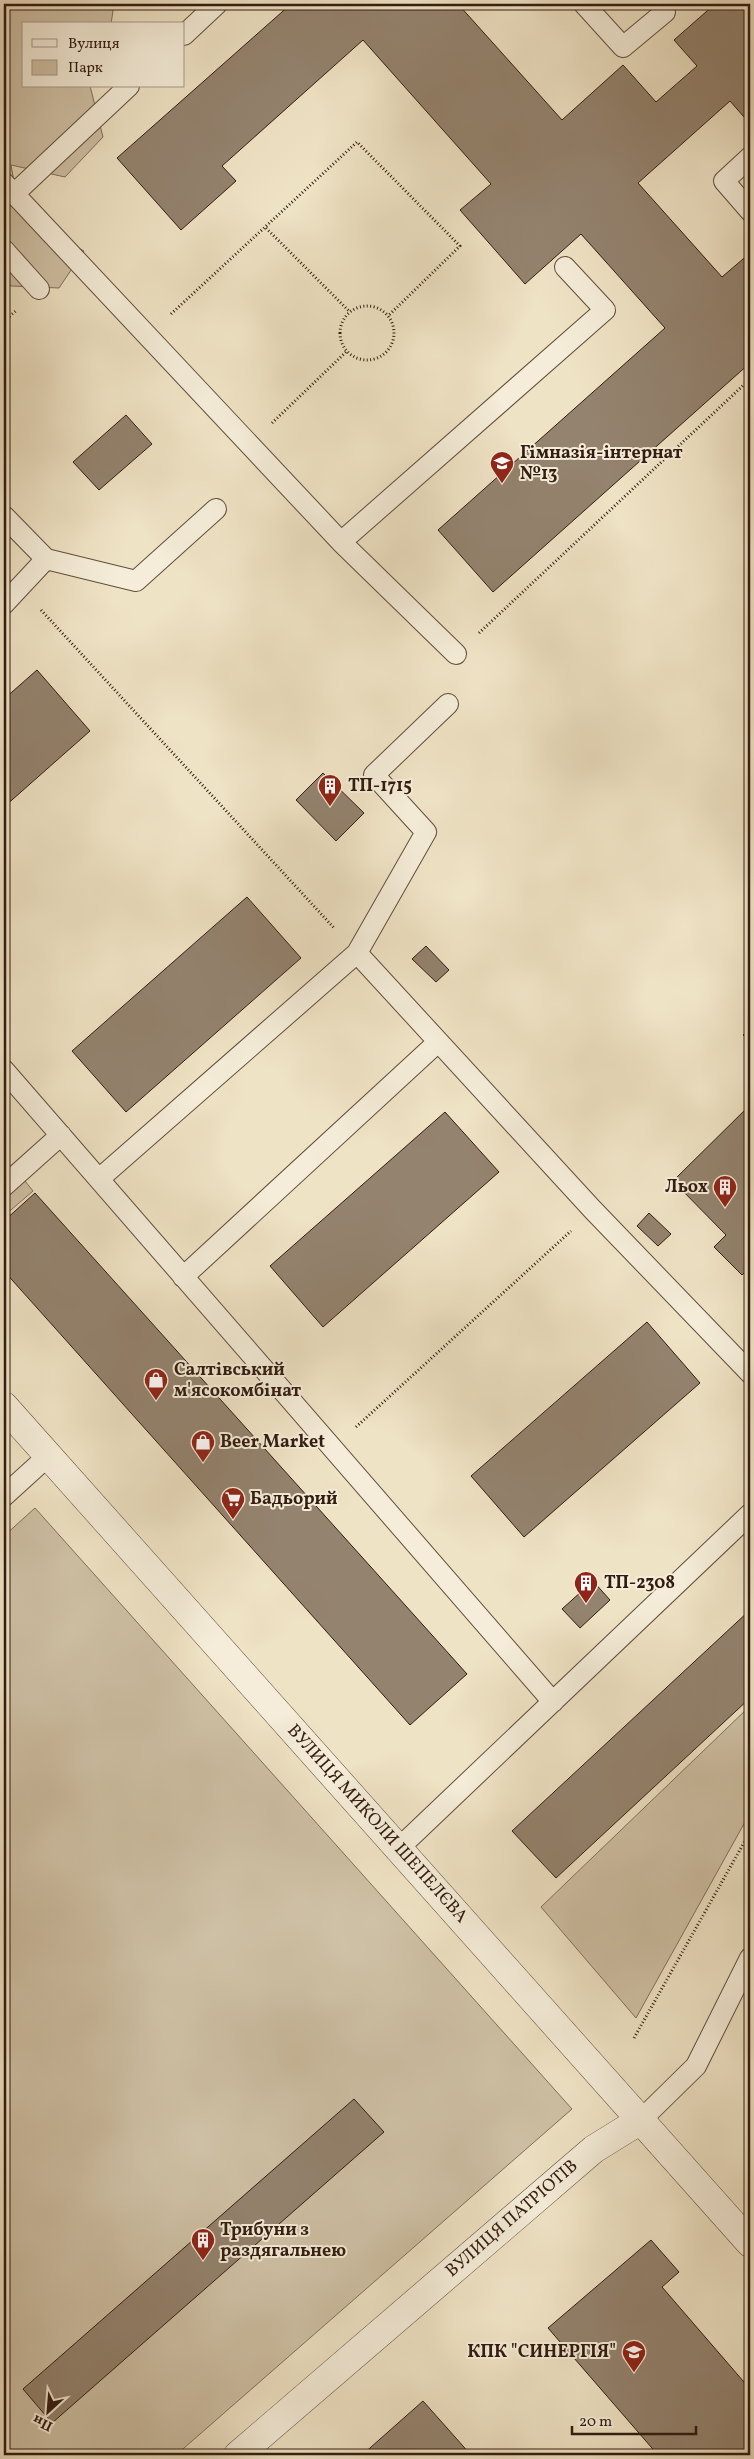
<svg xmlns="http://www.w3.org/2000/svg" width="754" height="2459" viewBox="0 0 754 2459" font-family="Vollkorn,serif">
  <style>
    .green { fill: #cfc1a6; stroke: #806e5c }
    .building { fill: #94836f; stroke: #321c11 }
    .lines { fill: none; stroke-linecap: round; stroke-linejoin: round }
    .service-casing { stroke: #614e3e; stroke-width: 22 }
    .minor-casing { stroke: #614e3e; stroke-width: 29 }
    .path { stroke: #321c11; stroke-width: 3; stroke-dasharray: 1 2.5; stroke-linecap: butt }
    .service { stroke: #f5edd9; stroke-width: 20 }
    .minor { stroke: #f5edd9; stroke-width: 28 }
    .labels { text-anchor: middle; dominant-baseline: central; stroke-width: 4; stroke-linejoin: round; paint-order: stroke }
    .poi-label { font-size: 18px; font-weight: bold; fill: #321c11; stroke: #f5edd9; text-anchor: start }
    .street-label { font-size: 18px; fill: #321c11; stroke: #f5edd9 }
  </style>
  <rect width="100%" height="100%" fill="#efe3c5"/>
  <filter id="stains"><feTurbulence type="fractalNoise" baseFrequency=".004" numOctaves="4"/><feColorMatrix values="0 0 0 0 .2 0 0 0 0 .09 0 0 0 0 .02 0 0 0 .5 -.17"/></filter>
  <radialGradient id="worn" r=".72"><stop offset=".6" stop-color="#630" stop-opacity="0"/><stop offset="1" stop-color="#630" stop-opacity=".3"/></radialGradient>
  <path class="green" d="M4,4H114L111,24H24V86H90L103,137L65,177L11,165L20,215L84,251L59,288L11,286L4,279Z
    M21,1176L33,1191L4,1216V1192Z
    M35,1508L572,2109L176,2455H4V1536Z
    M750,1706V1813L636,2018L541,1907Z"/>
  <path class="building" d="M291,4H458L562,120L623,65L656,102L697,66L674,40L715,4H750V111L744,117L730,101L638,183L722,277L750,253V363L493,592L438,530L665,328L581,234L525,284L460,210L491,184L363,40L222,166L236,181L181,230L117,158Z
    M4,298L10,305L4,311Z
    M126,415L152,444L99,490L73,462Z
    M37,670L90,731L4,807V699Z
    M323,773L364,813L336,841L296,800Z
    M247,897L301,958L126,1112L72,1051Z
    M426,946L449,970L436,982L412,959Z
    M750,1028V1042L743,1035Z
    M750,1105V1267L742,1275L714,1247L726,1235L673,1181Z
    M445,1112L499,1172L323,1327L270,1266Z
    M35,1193L467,1674L410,1725L4,1271V1221Z
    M649,1213L671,1234L658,1246L637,1226Z
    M647,1322L700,1383L524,1537L471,1476Z
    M593,1581L610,1600L580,1628L562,1609Z
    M750,1610V1698L556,1878L512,1831Z
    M354,2099L384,2132L52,2423L23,2389Z
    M651,2240L679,2272L662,2287L750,2389V2455H658L548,2328Z
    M423,2401L471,2455H362Z"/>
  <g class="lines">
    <g class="service-casing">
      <path id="service" d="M584,4L623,47L665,12
        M184,35L217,4
        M750,157L724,181L750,211
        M4,183L341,542L456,654
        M14,194L129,86
        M4,250L39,289
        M4,516L46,559L136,581L216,509
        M341,542L605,310L565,267
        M4,604L46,559
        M357,953L593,1210L750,1373
        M4,1070L553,1702
        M99,1179L357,953L426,832L374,775L448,704
        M4,1186L61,1135
        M183,1277L438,1042
        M4,1496L48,1456
        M399,1848L750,1514
        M641,2120L696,2066L750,1958"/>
    </g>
    <g class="minor-casing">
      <path id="minor" d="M4,1406L750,2243
        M238,2455L594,2149L641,2120"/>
    </g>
    <path class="path" d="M266,228L350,312
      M340 333a27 27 0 1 1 54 0a27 27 0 1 1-54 0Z
      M171,314L357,142L460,246L388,316
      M4,321L17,310
      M272,423L347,351
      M41,610L335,929
      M479,633L750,379
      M356,1427L571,1231
      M634,2038L750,1832"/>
    <use href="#service" class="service"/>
    <use href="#minor" class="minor"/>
  </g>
  <defs>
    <g id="school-pin" transform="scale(1.25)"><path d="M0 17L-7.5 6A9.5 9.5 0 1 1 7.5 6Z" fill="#8f2418" stroke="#f5edd9"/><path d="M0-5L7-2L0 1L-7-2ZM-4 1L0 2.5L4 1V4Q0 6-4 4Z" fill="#fff"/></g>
    <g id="building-pin" transform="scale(1.25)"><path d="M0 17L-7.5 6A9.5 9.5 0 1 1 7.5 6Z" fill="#8f2418" stroke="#f5edd9"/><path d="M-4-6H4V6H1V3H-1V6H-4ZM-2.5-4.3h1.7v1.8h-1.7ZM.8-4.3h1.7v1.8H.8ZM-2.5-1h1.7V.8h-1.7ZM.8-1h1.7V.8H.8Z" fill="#fff"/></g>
    <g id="shop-pin" transform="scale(1.25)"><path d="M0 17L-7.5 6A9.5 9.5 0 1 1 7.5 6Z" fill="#8f2418" stroke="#f5edd9"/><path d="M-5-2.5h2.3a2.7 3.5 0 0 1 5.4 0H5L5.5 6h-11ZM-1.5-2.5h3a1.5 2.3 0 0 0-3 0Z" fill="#fff"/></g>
    <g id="supermarket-pin" transform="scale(1.25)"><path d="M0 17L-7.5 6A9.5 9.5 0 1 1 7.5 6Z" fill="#8f2418" stroke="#f5edd9"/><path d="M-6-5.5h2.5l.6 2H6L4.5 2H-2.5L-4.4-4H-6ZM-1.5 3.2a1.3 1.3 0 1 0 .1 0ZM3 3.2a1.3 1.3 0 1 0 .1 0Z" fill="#fff"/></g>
    <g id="university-pin" transform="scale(1.25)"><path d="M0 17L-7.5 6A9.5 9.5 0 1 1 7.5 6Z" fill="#8f2418" stroke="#f5edd9"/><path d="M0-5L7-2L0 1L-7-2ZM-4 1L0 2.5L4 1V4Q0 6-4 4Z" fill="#fff"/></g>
  </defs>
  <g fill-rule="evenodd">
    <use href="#school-pin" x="502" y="463"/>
    <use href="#building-pin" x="330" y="786"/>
    <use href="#building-pin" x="725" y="1187"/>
    <use href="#shop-pin" x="156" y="1380"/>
    <use href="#shop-pin" x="203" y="1442"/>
    <use href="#supermarket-pin" x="233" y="1499"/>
    <use href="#building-pin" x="586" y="1583"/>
    <use href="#building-pin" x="203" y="2240"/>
    <use href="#university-pin" x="634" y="2352"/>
  </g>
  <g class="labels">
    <g class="poi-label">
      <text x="520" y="453">Гімназія-інтернат<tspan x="520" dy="21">№13</tspan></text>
      <text x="348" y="786">ТП-1715</text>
      <text x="708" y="1187" text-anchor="end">Льох</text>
      <text x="174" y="1370">Салтівський<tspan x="174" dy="21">м'ясокомбінат</tspan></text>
      <text x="220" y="1442">Beer Market</text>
      <text x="250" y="1499">Бадьорий</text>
      <text x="604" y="1583">ТП-2308</text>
      <text x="220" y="2230">Трибуни з<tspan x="220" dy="21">раздягальнею</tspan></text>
      <text x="616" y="2352" text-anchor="end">КПК "СИНЕРГІЯ"</text>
    </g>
    <g class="street-label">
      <text transform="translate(377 1824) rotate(48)">ВУЛИЦЯ МИКОЛИ ШЕПЕЛЄВА</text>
      <text transform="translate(512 2219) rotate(-41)">ВУЛИЦЯ ПАТРІОТІВ</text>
    </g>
  </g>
  <rect width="754" height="2459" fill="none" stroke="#efe3c5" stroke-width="20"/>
  <rect x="5" y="5" width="744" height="2449" fill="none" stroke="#321c11" stroke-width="2.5"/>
  <rect x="10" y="10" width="734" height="2439" fill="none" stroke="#321c11"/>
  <rect x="22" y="22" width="162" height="65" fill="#f5edd9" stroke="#a79989"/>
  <rect x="32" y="39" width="25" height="8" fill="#f5edd9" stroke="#a79989"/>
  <text x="68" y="48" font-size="15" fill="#321c11">Вулиця</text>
  <rect x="32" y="60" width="25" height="15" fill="#cfc1a6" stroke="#a79989"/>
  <text x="68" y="72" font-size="15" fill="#321c11">Парк</text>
  <g transform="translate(48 2412) rotate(206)" stroke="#f5edd9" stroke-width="4" paint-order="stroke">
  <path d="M0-4L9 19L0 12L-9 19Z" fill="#321c11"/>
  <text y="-8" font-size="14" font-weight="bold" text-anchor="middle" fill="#321c11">Пн</text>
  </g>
  <path d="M572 2426v8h124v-8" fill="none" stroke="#321c11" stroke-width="2.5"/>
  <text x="579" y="2426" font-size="15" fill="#321c11" stroke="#f5edd9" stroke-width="4" paint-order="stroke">20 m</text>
  <rect width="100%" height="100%" filter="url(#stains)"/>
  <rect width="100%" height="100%" fill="url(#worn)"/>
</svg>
